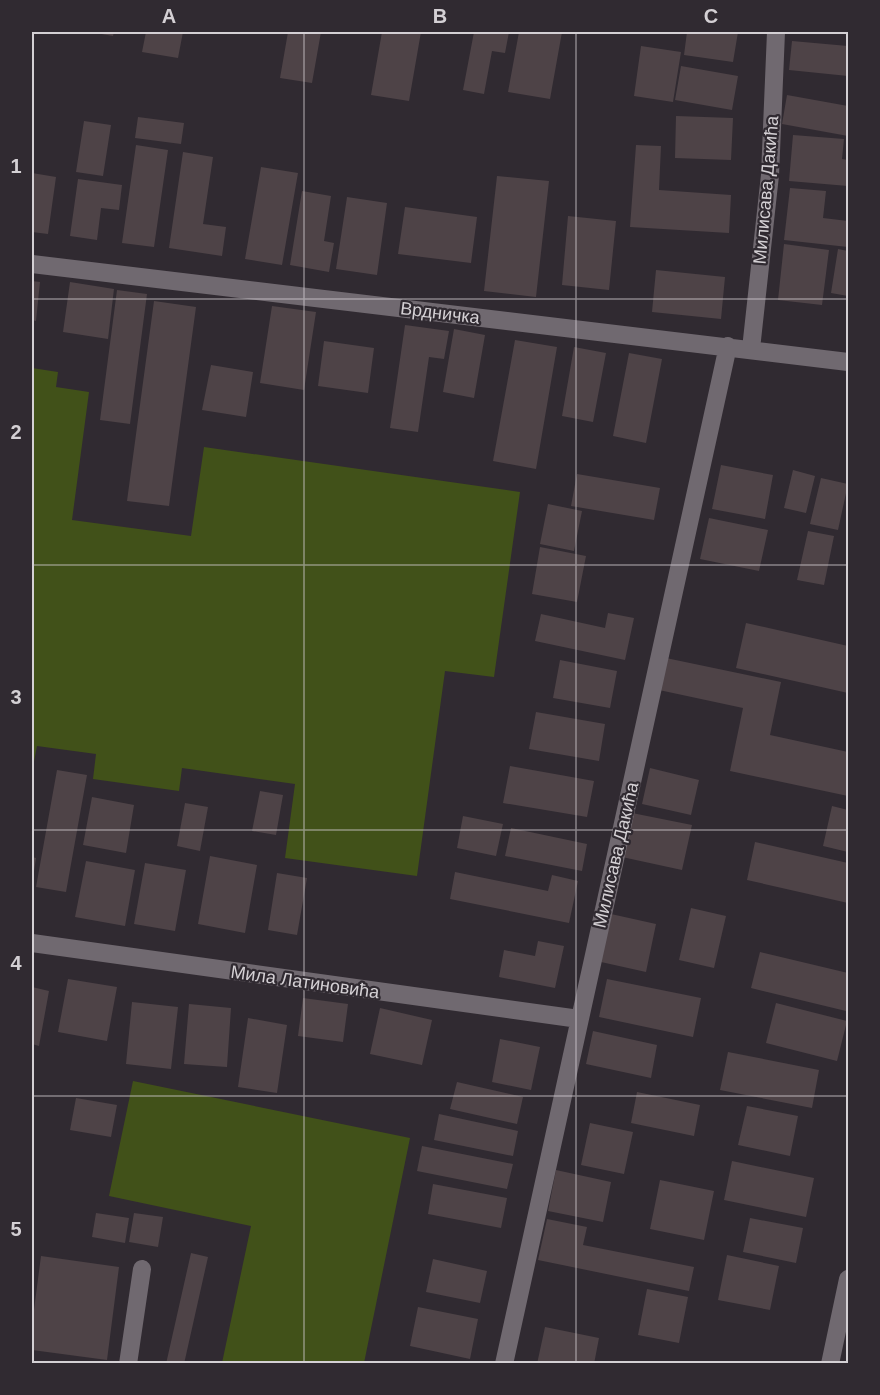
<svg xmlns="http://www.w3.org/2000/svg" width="880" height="1395" viewBox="0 0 880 1395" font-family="Arial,sans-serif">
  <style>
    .green { fill: #415119 }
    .building { fill: #4e4347 }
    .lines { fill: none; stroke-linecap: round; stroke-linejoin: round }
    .minor { stroke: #706970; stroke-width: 18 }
    .grid { fill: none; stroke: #d4d0d4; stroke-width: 1.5; stroke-opacity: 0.55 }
    .labels { text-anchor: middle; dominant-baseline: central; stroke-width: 4.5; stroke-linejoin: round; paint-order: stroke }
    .street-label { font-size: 18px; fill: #d4d0d4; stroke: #302a31 }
    .neatline { fill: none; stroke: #d4d0d4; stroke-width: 2 }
    .grid-label { font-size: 20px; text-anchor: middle; font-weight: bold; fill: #d4d0d4 }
  </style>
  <rect width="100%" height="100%" fill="#302a31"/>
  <path class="green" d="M32,368L58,372L56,387L89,392L72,520L191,536L204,447L520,492L494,677L445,671L417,876L285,858L295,784L182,768L179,791L93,779L96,754L37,746L32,772Z
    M133,1081L410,1138L364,1363H222L251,1226L109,1196Z"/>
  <path class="building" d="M90,32H114L113,36Z
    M146,32H183L178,58L142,52Z
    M288,32H321L312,83L280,78Z
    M382,32H421L409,101L371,95Z
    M474,32H509L505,53L492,51L484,94L463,90Z
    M519,32H562L550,99L508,92Z
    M687,32H738L733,62L684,55Z
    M792,41L848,46V76L789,70Z
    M641,46L681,52L673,102L634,96Z
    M681,66L738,76L732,110L675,100Z
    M787,95L848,106V136L782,124Z
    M676,116L733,118L731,160L675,158Z
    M138,117L184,123L181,144L135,138Z
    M84,121L111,125L103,176L76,172Z
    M793,135L844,139L842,159L848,160V186L789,181Z
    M136,145L168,150L154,247L122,243Z
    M636,145L661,146L659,190L731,195L729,233L630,227Z
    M183,152L213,157L203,224L226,227L222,256L169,248Z
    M261,167L298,173L282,265L245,259Z
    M32,173L56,177L48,234L32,232Z
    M497,176L549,181L536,297L484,291Z
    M78,179L122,185L119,210L101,208L97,240L70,236Z
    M790,188L826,191L823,218L848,221V247L784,240Z
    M302,191L331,196L324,241L334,243L329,272L290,265Z
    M347,197L387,203L377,275L336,269Z
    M405,207L477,217L471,263L398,254Z
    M568,216L616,221L609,290L562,285Z
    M784,244L829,250L822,305L778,300Z
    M838,249L848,251V296L831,293Z
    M656,270L725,277L721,319L652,312Z
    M32,281L40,282L36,321L32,320Z
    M70,282L114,289L108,339L63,332Z
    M117,290L147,294L130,424L100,420Z
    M154,301L196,307L169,506L127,501Z
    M272,306L316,312L304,390L260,383Z
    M405,325L449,331L444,359L429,357L418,432L390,428Z
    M454,329L485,335L474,398L443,392Z
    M515,340L557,347L536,469L493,461Z
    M324,341L374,348L368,393L318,386Z
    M574,347L606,353L593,422L562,416Z
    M629,353L662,359L646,443L613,436Z
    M211,365L253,372L246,417L202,410Z
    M721,465L773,475L765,519L712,509Z
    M793,470L815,476L806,513L784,508Z
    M577,474L660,488L654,520L571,506Z
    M821,478L848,484L838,530L810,524Z
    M548,504L582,511L574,551L540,544Z
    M709,518L768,530L759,571L700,559Z
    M808,531L834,536L824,585L797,580Z
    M540,547L586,556L577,602L532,594Z
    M608,613L634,618L625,660L535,641L541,614L605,628Z
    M746,623L848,646V693L736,668Z
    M666,658L781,682L770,735L848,752V796L730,771L743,708L659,690Z
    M560,660L617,671L610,708L553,698Z
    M536,712L605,724L599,761L529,749Z
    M510,766L594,781L587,817L503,803Z
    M650,768L699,780L691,815L642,804Z
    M57,770L87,775L66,892L36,887Z
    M260,791L283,795L276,835L252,831Z
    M92,797L134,805L126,853L83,845Z
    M185,803L208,807L200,851L177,846Z
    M832,806L848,810V852L823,846Z
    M632,813L692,825L682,870L622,857Z
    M463,816L503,824L496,856L457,848Z
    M511,828L587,844L582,871L505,856Z
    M755,842L848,863V903L747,880Z
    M210,856L257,865L245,933L198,924Z
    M32,857L36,858L33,878H32Z
    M86,861L135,870L125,926L75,917Z
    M145,863L186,870L175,931L134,924Z
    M455,872L548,891L552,875L578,881L569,923L450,899Z
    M277,873L307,878L297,935L268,930Z
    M691,908L726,916L714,968L679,960Z
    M611,914L656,924L646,972L601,962Z
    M538,941L564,946L555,988L499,977L504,950L535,956Z
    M760,952L848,973V1002L846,1011L751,988Z
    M68,979L117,987L107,1041L58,1032Z
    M607,979L701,998L693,1037L599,1017Z
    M32,987L49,991L39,1046L32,1044Z
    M303,998L348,1004L343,1042L298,1036Z
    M132,1002L178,1007L171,1069L126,1064Z
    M776,1003L847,1021L837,1061L766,1043Z
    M189,1004L231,1008L227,1067L184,1064Z
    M380,1008L432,1020L422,1065L370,1054Z
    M248,1018L287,1025L277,1093L238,1087Z
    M593,1031L657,1045L651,1078L586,1064Z
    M500,1039L540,1047L531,1090L492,1082Z
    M728,1052L819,1070L812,1108L720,1090Z
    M457,1082L523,1097L517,1124L450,1109Z
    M637,1092L700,1105L694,1136L631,1123Z
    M76,1098L117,1105L111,1137L70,1130Z
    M747,1106L798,1116L790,1156L738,1145Z
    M439,1114L518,1131L513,1156L434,1140Z
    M590,1123L633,1132L624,1174L581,1165Z
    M422,1146L513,1164L507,1189L417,1171Z
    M732,1161L814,1178L806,1217L724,1200Z
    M556,1170L611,1182L603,1222L548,1211Z
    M660,1180L714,1191L704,1240L650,1229Z
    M433,1184L507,1198L501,1228L428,1214Z
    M96,1213L129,1218L125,1243L92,1237Z
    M134,1213L163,1217L158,1247L129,1242Z
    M750,1218L803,1228L796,1263L743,1252Z
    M547,1219L587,1227L583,1245L694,1267L689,1291L538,1260Z
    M191,1253L208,1257L184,1364H166Z
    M727,1255L779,1266L770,1310L718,1300Z
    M41,1256L119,1267L107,1360L32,1350V1325Z
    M433,1259L487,1271L480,1303L426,1292Z
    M647,1289L688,1297L679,1343L638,1335Z
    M418,1307L478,1319L470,1359L410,1346Z
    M545,1327L599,1338L594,1364H537Z"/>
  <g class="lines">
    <path class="minor" d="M32,264L848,362
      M751,349L770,175L776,32
      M32,943L579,1019
      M128,1364L142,1269
      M504,1364L728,346
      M830,1364L848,1279"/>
  </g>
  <path class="grid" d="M304,32V1364M576,32V1364M32,299H848M32,565H848M32,830H848M32,1096H848"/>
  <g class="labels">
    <g class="street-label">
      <text transform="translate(766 190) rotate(-85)">Милисава Дакића</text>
      <text transform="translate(440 313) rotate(7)">Врдничка</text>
      <text transform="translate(616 855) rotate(-77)">Милисава Дакића</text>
      <text transform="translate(305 982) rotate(8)">Мила Латиновића</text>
    </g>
  </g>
  <rect width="880" height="1395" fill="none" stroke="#302a31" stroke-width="66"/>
  <rect x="33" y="33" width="814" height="1329" class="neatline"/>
  <g class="grid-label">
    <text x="169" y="23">A</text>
    <text x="440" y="23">B</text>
    <text x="711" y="23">C</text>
    <text x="16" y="173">1</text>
    <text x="16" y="439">2</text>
    <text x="16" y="704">3</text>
    <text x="16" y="970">4</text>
    <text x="16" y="1236">5</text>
  </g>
</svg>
